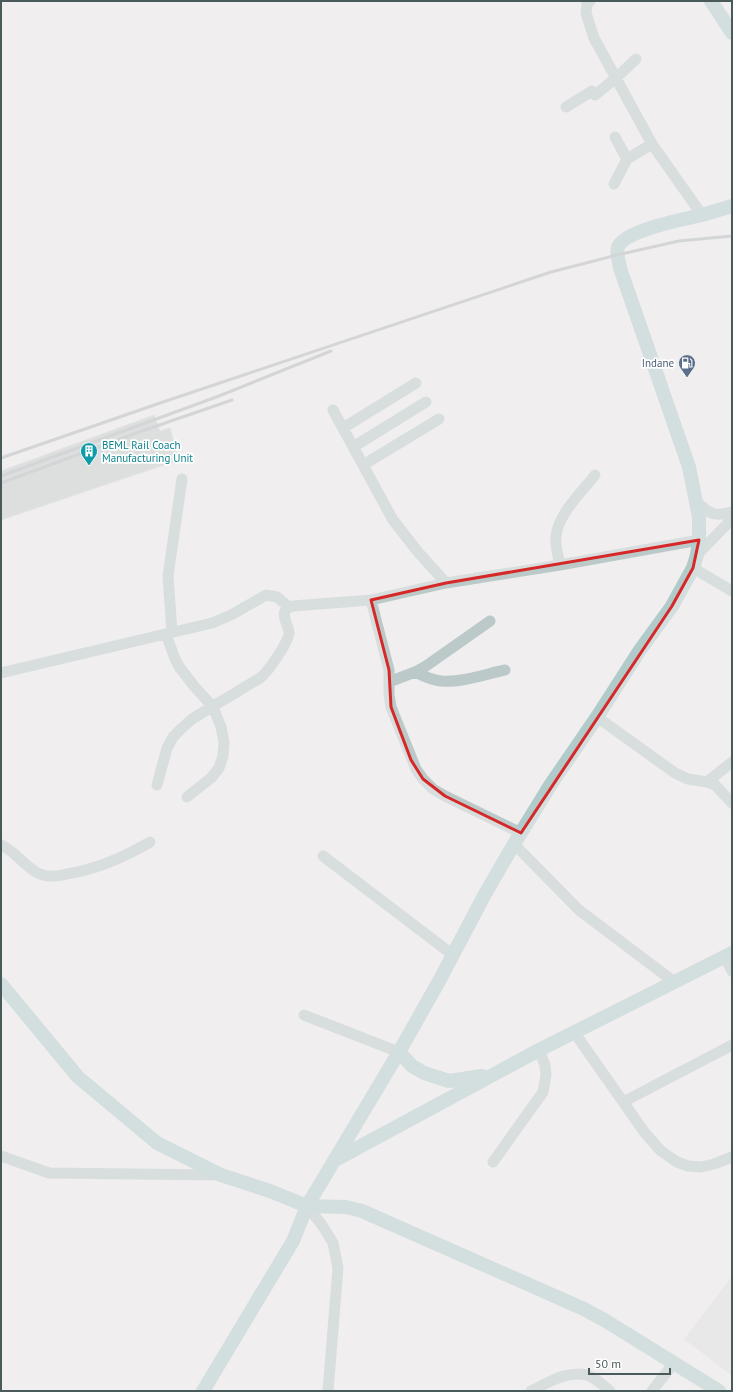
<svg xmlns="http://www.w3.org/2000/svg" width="733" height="1392" viewBox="0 0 733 1392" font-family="'PT Sans',sans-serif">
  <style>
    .education { fill: #e1dfe1 }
    .building { fill: #c5cccd; stroke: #d3d8d9 }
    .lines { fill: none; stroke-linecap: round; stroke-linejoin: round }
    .minor { stroke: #bbcac9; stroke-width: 11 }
    .major { stroke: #b0cbc9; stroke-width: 14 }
    .rail { stroke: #b1b7b8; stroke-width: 3 }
    .marked { fill: none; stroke: #d62828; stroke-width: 3; stroke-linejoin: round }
    .labels { text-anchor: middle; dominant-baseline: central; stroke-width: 3.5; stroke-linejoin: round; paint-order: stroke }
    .service-label { font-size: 11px; fill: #4e5e75; stroke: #fff; text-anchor: end }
    .culture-label { font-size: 11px; fill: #0d838f; stroke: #fff; text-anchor: start }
  </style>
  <rect width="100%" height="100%" fill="#f0eeef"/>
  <path class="education" d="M732,1276V1376L684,1339Z"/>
  <path class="building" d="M154,415L160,431L170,428L179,460L1,520V471Z"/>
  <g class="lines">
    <path class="minor" d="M590,1L587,4L586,13L594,38L652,144L702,215
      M566,107L592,91L595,95L616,78L636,59
      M615,137L627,159
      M614,184L627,159L652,144
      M333,410L393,520L418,552L446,583
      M343,428L416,383
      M353,447L426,402
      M363,465L439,419
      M696,501C709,514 714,517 732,512
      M697,555L732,519
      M560,565C558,556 555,546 556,537C557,515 582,492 595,475
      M693,568L732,591
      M371,600L389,670V694L391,707L416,769L423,779L433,789L445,796L521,833
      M172,632L168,576L182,479
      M166,634L175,659L180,668L194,686L213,707L221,727L224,742L223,756L219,768L211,778L187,797
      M415,672C423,676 432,680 441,681C461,683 486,674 505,670
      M1,673L212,623L231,615L266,595L277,597L289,607
      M389,682L415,672L426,666L490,621
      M597,717L675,773L688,779L707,782L715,785L732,803
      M707,782L732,762
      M157,785L167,748L173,737L181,729L192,719L260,678C268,672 288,643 289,633C289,626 282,618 285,611C287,608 289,607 293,606L371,600L446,583L560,565L699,540
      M514,844L579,910L673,981
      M1,845C16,851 25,868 40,874C49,878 59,876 67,874C98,869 123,858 150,842
      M323,856L453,955
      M725,957L732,971
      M304,1015L399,1052
      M574,1032L645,1133L661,1151L677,1162L688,1166L701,1167L714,1164L732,1157
      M623,1102L732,1045
      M1,1156L49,1173L219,1175
      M493,1162L543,1092L546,1075L545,1065L539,1050
      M307,1206L322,1225L333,1243L338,1268L328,1391
      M531,1391C548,1383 567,1370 587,1375C596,1378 603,1385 610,1391
      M652,1391L674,1363"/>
    <path class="major" d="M711,1L732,33
      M1,984L78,1077L157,1143L221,1175L270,1191L307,1206L346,1207L362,1211L584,1309L606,1321L719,1391
      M399,1052L412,1066L424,1073L449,1081L482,1076
      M337,1159L539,1050L732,953
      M203,1391L293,1241L307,1206L399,1052L438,983L485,894L514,844L551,784L597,717L640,650L672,606L693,568L697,555L699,540V517L689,467L620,268C619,262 616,253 618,247C625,230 685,219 702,215C712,212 722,209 732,206"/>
    <path class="rail" d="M1,458L166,401L551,272L617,255L679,241L732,236
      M1,476L219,396L331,351
      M1,483L142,431L232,400"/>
  </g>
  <path d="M0 0H733V1392H0ZM699,540L693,568L672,606L521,833L445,796L423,779L411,760L391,707L389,670L371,600L446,583Z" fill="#f0eeef" fill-opacity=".55" fill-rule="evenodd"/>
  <path class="marked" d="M699,540L693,568L672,606L521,833L445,796L423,779L411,760L391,707L389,670L371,600L446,583Z"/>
  <defs>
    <g id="fuel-pin" transform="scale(0.9)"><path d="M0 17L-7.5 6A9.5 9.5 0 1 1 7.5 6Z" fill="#5c6f8a" stroke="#fff"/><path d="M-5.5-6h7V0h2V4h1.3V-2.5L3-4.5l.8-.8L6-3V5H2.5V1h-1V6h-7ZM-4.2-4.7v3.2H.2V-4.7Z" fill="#fff"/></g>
    <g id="building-pin" transform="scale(0.9)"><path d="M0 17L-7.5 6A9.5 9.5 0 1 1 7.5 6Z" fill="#0f9aa8" stroke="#fff"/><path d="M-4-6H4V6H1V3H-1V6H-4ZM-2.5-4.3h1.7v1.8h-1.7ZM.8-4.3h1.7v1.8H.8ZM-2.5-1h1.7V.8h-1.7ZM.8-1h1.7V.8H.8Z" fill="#fff"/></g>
  </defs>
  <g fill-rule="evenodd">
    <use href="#fuel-pin" x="687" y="363"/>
    <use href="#building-pin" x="89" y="451"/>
  </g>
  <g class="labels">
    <g class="service-label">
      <text x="674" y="363">Indane</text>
    </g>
    <g class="culture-label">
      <text x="102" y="445">BEML Rail Coach<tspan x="102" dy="13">Manufacturing Unit</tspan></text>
    </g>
  </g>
  <rect width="733" height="1392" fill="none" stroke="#485a59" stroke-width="4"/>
  <path d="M589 1368v6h81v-6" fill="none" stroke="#485a59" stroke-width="2"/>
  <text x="595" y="1368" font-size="12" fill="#485a59" stroke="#ffffff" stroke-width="3" paint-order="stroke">50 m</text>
</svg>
